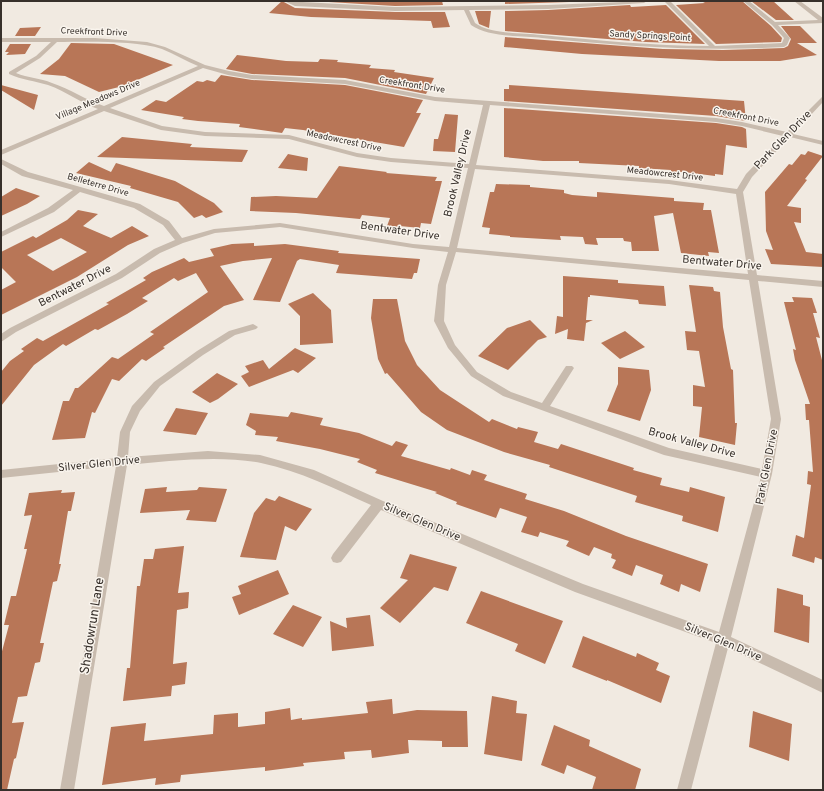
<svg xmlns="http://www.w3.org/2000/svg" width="824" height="791" viewBox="0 0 824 791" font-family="Overpass,sans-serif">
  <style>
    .building { fill: #b87657; fill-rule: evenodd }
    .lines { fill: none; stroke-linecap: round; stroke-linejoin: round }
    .minor { fill: #c8bbae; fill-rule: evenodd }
    .labels { text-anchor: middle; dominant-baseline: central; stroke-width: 3; stroke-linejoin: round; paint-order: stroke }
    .far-street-label { font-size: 9px; fill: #37302b; stroke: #f9f4ed }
    .street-label { font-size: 11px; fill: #37302b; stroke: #f9f4ed }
    .near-street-label { font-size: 13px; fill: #37302b; stroke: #f9f4ed }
  </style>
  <rect width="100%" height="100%" fill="#f1eae1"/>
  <path class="building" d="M282,1L295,8L395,12H445L450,27L433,28L431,21L311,17L269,13Z
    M312,1H442L443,5L395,6Z
    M505,1H600L505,4Z
    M701,1H742L771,26L782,38L781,42L716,44L676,5L705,3Z
    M751,1H773L794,20H776Z
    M630,5L631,7L666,5L705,44L646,42L505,31V11L548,10Z
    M475,11H491L489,28L479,24Z
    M781,26H800L817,43H797L817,55L780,61H719L582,54L504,47L505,37L663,49L723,50L784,48L788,46L791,39Z
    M41,27L35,36H15L20,28Z
    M71,43L114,44L173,65L123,86L99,92L65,76L40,74L59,59Z
    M10,44H31L25,54L6,55L9,52H5Z
    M237,55L286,61L318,62L320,59L338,60L337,62L371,65L369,68L395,70L394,72L434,78L426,94L345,78L252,74L226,69Z
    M221,75L252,80L345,85L423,100L416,113H421L404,147L303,130L285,128L282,133L239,127L240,124L198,121L182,119L184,117L141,110L156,100L166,102L197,81L203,82L207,80L215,82Z
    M1,85L38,95L34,110L1,90Z
    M509,85L744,101L746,121L716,116L504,101V89H509Z
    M504,108L716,123L742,127L746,129L747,148L726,145L723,175L715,174V176L684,172H671V170L639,168V166L579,163V161H543L504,157Z
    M445,114L458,115L455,152L433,151L434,139H438Z
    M122,137L192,144L190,147L248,150L242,162L97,157Z
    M808,151L823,156L805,179L807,180L787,206L801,208V223L794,222L806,252L823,254V267L771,264L765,249L773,250L766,231L765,192L789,164L792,165L801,154L805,155Z
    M288,154L308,158L307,171L278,168Z
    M89,162L111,172L116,163L175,181L214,203L223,212L206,218L202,215L194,218L178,202L130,188L131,186L76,173Z
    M339,166L387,172L386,173L437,177L435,181H442L431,224L421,223L420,228L400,226L399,228L387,226L390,218L362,215L360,219L296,213L250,211L251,197L276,196L317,198Z
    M496,184L530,185V187L564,190V193L572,195L597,197V192L674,198V201L704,203L703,210H711L719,253L708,252L709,256L681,253L673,213L654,216L659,251H632L631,242L624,241L623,238H596L598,245L585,244L583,237L560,236L561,240L510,237V236L489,234L490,228L482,227L490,192H494Z
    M16,188L40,196L27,204L1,216V197Z
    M78,210L98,214L83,226L111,238L132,226L149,236L128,245L77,277L1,315V290L16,282L1,267V252L33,236L36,238L67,220ZM61,238L87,252L53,271L27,255Z
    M254,243V246L285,244L339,251L338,253L420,259L417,273H414L412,279L336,273L339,265L300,259L297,261L280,302L253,300L272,258L243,261L220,266L244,300L224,306L163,347L165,348L146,361L142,359L119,381L112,379L95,413L92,412L85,438L52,440L63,401H69L75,388H78L112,357L118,359L154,334L150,332L208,292L196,273L178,281L174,278L142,298L148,301L127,314L98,330L95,329L66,346L63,344L34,365L1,406V372L10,361L24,351L21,349L37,338L43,341L109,304L106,303L146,280L143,278L152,272L184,258L189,262L214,256L210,249L232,244Z
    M563,276L618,280V283L664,286L666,306L639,304L638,300L590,295V297H588L586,320H593L586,323L584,341L567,339L568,329L555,334L557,316L563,317Z
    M689,285L713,287L714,291L720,292L723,327L731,369L733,370L735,423H737L735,445L699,437L702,407L693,406V385L705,387L699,351L687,350L685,331L696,332Z
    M313,293L331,310L333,343L300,345V316L288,304Z
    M792,297L812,298L817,313H813L820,338L816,337L823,364V560L815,557L814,563L792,556L796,535L804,538L811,485L807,484L808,471L813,472L809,420H806L805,404H810L795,360L793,349L796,350L784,302H794Z
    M373,299H397L405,341L417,365L440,390L489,422L492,419L517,429L518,427L538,432L534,442L558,449L561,444L634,468L633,470L662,478L660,485L689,492L690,487L725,497L718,532L682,521L683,516L635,502L637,496L549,467L550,465L504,452L447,430L421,412L387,373L385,374L378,359L371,318Z
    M530,320L547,337L538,340L508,370L478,356L507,328Z
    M625,331L645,347L620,359L601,343Z
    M295,348L316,358L298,373L293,370L249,387L241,376L249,372L245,366L263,360L269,369Z
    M618,367L649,370L651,390L640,421L607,411L618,384Z
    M217,373L238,384L218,399L210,403L192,392Z
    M176,408L208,413L196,435L163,431Z
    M291,412L323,418L320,425L359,433L392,446L396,441L408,445L401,456L450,470L451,468L470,475L472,470L487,475L484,480L527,494L525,499L564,511L626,536L708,564L700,592L681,584L679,592L660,584L663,575L636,565L632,576L612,568L616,560L611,558L612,554L594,547L589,556L566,546L569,541L540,532L538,537L521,532L527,517L500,508L496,518L456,504L457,502L435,493L437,492L375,473L377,470L357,462L360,459L320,449L276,441L278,437L255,435L256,431L246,425L250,413L288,417Z
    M167,487L166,492L197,490L199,487L227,489L216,522L186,520L190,510L140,513L145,489Z
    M62,490L61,493L75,492L71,511H68L59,564H61L57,581L53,582L40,643H44L40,662L35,663L27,696L18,697L12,723L24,722L16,758L14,759L7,790H1V655L9,625H4L11,596H16L27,549H24L32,515L24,516L29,493Z
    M279,496L312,509L296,531L285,526L276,560L240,557L254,513L266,498L275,501Z
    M184,546L178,593L189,592L188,608L177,610L173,664L187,662L185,684L172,686L171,696L123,701L127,668H130L137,586H140L144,559H153L155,549Z
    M410,554L457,567L448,591L434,587L400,623L380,608L408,580L400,578Z
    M278,570L289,594L239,615L232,597L241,594L238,586Z
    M777,588L803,595V605L810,607L809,643L774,632Z
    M481,591L563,621L545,664L515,651L518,644L466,623Z
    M293,605L322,617L303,647L273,634Z
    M370,615L374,646L332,651L330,621L347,628L346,618Z
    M583,636L636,657L637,653L659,663L656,670L670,676L661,703L607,680V681L572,667Z
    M492,696L517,701L516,713L527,714L522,761L484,754Z
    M392,699L393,714L417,710L467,711L468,747H442V741L408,740L409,753L372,758L371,750L344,752L345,759L303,763L304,766L265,771V767L181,775L180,782L155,785L156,778L102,785L111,727L146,723L144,741L213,734L214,715L238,713V727L265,724V712L290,708L291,720L302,718V720L368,713L366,702Z
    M753,711L792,724L789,761L749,747Z
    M554,725L590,740L589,746L641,769L635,790H592L596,777L567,765L564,774L541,765Z"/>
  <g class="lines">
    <path class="minor" d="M284,1L395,7L548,5L647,1L644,3L548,9L469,10L475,23C490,34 522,33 541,35C597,40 652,46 709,46L664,1H670L715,46L782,43L784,38L772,25L743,1H749L775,22L818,20L794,1H800L823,18V23L778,25L790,38L787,45L784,47C703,52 623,46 542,38C522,36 487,37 471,25L464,10L395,11L295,6Z
      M1,38H95L147,42L165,47L205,65L229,71L252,75L345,80L435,97L716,118L742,122L787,132L823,96V102L793,134L823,141V145L790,137L752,177L743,192L757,275L823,281V287L758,281L781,419L772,474L731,637L823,680V693L728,648L691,790H677L716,643L575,592L381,510L341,562L337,563L333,562L331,558L333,554L371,505C335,489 300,471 261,463C219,455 169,461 127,465L74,790H60L116,466L1,478V470L117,458L120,432L132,406L154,382L197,351L229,331L253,324L258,327L256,329L235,335L203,355L160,386L140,411L130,432L128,457L208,451L260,455L314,470L383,501L583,584L719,632L761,477L664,455L503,396L471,376L448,348L434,321L438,285L448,252L413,248L280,227L215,233L183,243L160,253L122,278L16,332L1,342V334L10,328L116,274L154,249L175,240L163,225L134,208L80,192L54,212L1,237V232L48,208L73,190L22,176L1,164V159L28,172L140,204L169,221L182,238L214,229L280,223L413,244L449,247L468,168L391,162L357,157L289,139L205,136L161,130L104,111L1,155V150L98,109C80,103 66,91 48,85C35,81 22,80 9,74V72L36,56L51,42H1ZM57,42C86,42 135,40 162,49C174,54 186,61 198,66L104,106C86,100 70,89 52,83C40,78 28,78 16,73L40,58ZM203,68L228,75L252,79L345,84L435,101L483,105L469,164L391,158L357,153L289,135L205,132L162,126L110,108ZM490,105L716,122L742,126L783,136L746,174L737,189L669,180L476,165ZM475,169L669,184L736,194L748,274L457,248ZM456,252L749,280L771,419L762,469L669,448L550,406L574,368L572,366H566L542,403L511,392L477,372L455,345L444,321L446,285Z"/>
  </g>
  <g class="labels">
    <g class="far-street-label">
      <text transform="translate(94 32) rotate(2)">Creekfront Drive</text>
      <text transform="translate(650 36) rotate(3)">Sandy Springs Point</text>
      <text transform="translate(412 85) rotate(9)">Creekfront Drive</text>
      <text transform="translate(98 100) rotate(-23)">Village Meadows Drive</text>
      <text transform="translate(746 117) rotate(11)">Creekfront Drive</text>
      <text transform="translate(344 141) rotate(12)">Meadowcrest Drive</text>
      <text transform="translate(665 174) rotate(6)">Meadowcrest Drive</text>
      <text transform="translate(98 185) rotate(16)">Belleterre Drive</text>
    </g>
    <g class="street-label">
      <text transform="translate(783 140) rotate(-46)">Park Glen Drive</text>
      <text transform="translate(458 173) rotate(-77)">Brook Valley Drive</text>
      <text transform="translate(400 231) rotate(8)">Bentwater Drive</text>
      <text transform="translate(722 263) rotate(5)">Bentwater Drive</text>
      <text transform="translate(75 286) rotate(-27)">Bentwater Drive</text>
      <text transform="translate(692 443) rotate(15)">Brook Valley Drive</text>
      <text transform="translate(99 464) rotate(-6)">Silver Glen Drive</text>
      <text transform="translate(767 467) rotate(-79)">Park Glen Drive</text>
      <text transform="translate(422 522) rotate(23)">Silver Glen Drive</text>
      <text transform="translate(723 642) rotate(23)">Silver Glen Drive</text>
    </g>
    <g class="near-street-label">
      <text transform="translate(93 626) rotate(-81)">Shadowrun Lane</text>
    </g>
  </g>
  <rect width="824" height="791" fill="none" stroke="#37302b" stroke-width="4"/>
</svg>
